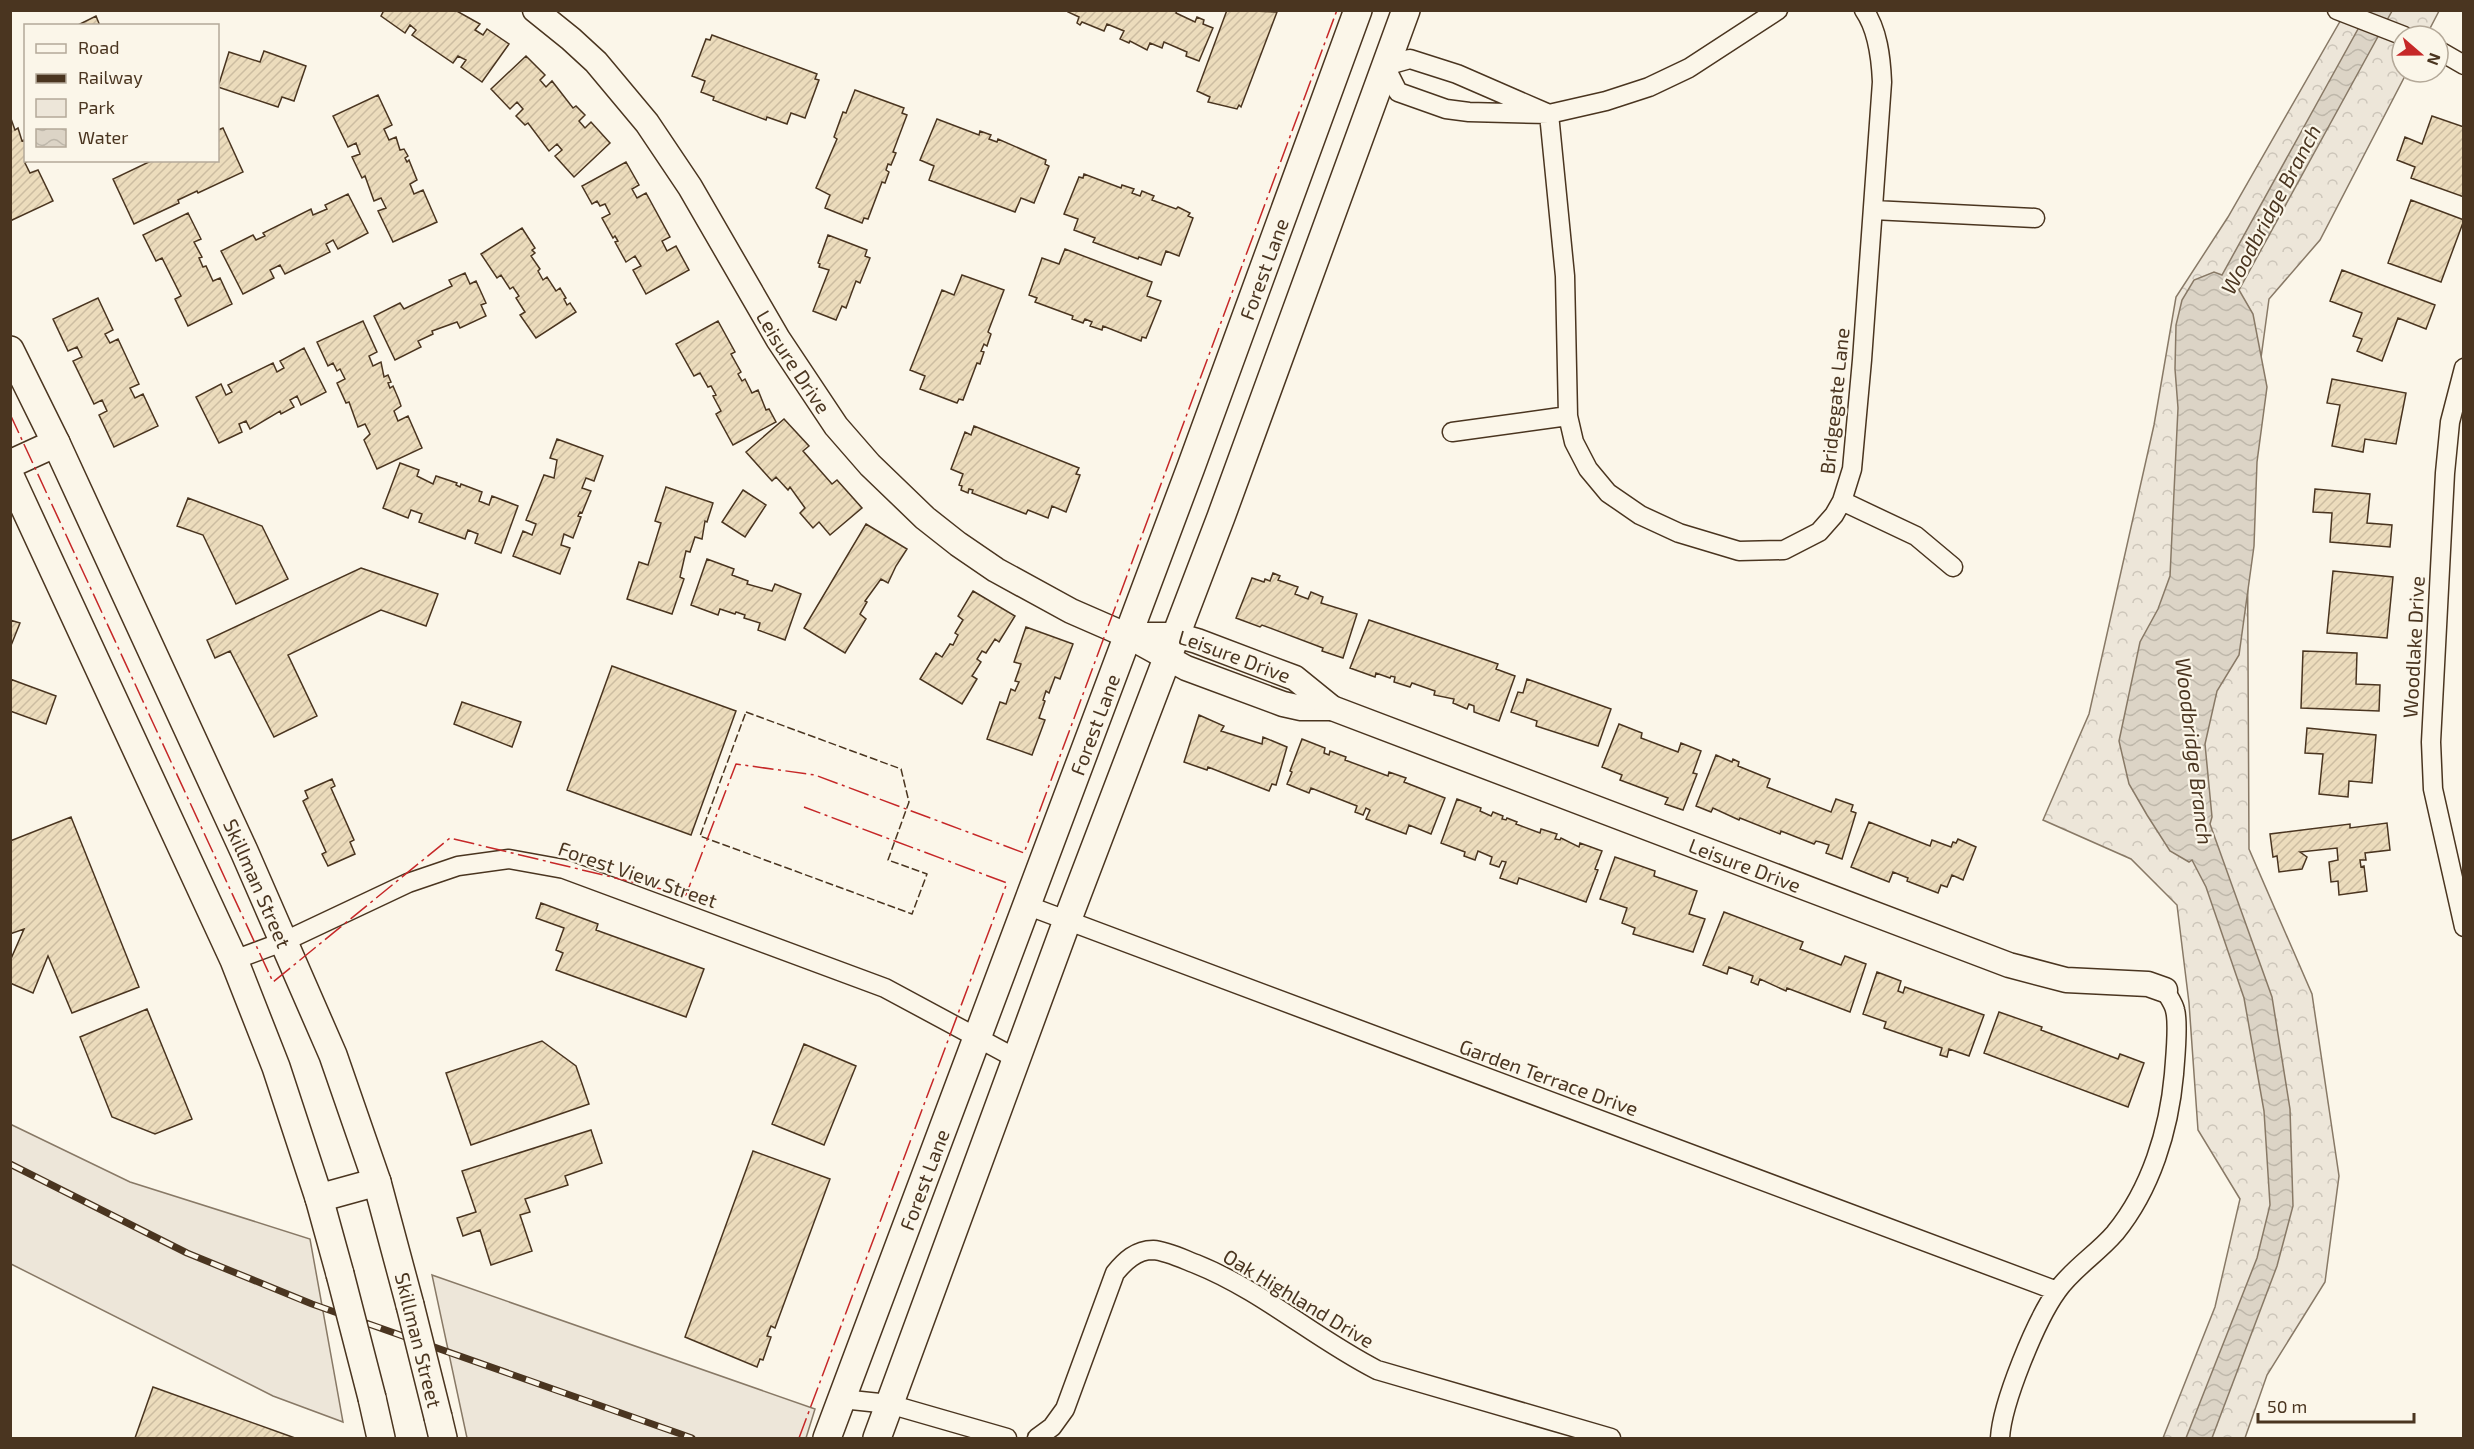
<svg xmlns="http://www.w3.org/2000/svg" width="2474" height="1449" viewBox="0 0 2474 1449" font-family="'Exo 2',sans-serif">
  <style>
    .green { fill: #ede6d9; stroke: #887966; stroke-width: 1.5 }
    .forest { fill: url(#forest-crowns); stroke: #887966; stroke-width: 1.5 }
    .water { fill: url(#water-waves); stroke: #887966; stroke-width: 1.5 }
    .building { fill: url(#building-hatch); stroke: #4a3520; stroke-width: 1.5 }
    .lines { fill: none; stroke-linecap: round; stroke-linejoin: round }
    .minor-casing { stroke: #4a3520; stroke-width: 21 }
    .tertiary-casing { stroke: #4a3520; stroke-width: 27 }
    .secondary-casing { stroke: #4a3520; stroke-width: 30 }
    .minor { stroke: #fbf6e9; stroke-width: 18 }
    .tertiary { stroke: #fbf6e9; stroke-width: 24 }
    .secondary { stroke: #fbf6e9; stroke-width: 27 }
    .rail-casing { stroke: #4a3520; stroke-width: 7 }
    .rail { stroke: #fbf6e9; stroke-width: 4.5; stroke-dasharray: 14; stroke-linecap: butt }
    .secondary-bridge-casing { stroke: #4a3520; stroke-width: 30; stroke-linecap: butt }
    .secondary-bridge { stroke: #fbf6e9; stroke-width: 27 }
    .fence { stroke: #4a3520; stroke-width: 1.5; stroke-dasharray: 8 3; stroke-linecap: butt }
    .power { stroke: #c62828; stroke-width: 1.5; stroke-dasharray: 21 4.5 3 4.5; stroke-linecap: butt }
    .labels { text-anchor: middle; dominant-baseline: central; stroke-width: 4.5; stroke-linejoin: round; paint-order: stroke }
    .street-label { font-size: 20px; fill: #4a3520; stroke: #fbf6e9 }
    .water-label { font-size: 21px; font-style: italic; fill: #4a3520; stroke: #fbf6e9 }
  </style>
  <defs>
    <pattern id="forest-crowns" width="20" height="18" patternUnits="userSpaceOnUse" patternTransform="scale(1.5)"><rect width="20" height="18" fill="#ede6d9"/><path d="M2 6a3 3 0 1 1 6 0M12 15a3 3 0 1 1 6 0" fill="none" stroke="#cdc6ba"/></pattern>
    <pattern id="water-waves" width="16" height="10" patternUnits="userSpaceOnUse" patternTransform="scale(1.5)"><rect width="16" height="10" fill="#dcd4c6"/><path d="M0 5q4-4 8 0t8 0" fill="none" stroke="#beb7aa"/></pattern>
    <pattern id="building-hatch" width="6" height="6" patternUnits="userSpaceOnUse" patternTransform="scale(1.5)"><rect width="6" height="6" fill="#ecdcbc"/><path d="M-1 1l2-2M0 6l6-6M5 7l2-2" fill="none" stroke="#ccbda1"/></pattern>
  </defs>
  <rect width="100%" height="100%" fill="#fbf6e9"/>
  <path class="green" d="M10,1124L130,1182L310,1239L343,1422L273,1396L11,1264Z
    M432,1275L815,1409L806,1438H467Z"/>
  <path class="forest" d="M2346,11H2439L2426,36H2402V72H2407L2320,240L2269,299L2247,461L2249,849L2312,994L2339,1176L2325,1282L2267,1375L2245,1438H2163L2215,1307L2240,1199L2198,1130L2189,1003L2177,905L2131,859L2043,820L2089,714L2154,425L2176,297L2228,217Z"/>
  <path class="water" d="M2368,11H2392L2239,290L2253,314L2267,387L2257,462L2254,546L2239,655L2217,691L2205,744L2212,817L2210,824L2272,997L2290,1109L2293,1206L2277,1266L2212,1438H2186L2257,1258L2270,1205L2264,1111L2244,998L2206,887L2192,860L2189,862L2170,851L2147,815L2129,784L2119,741L2140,642L2158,609L2170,576L2178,408L2175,369L2176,325L2182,300L2194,280L2214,272L2222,275Z"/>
  <path class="building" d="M384,10H455L480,24L475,30L483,35L487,29L509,44L482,82L461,67L466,60L458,56L453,63L412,35L416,30L410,25L405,33L381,16Z
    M1069,10H1177L1176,13L1195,22L1197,17L1204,20L1203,24L1213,28L1199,61L1186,56L1187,52L1164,42L1162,48L1150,43L1147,50L1130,41L1129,43L1120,39L1124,31L1107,24L1104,31L1082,22L1080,25L1077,23L1079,17L1068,12Z
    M1227,10L1277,12L1241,107L1239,105L1237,109L1208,102L1210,97L1197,91Z
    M96,16L100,26H76Z
    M712,35L817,74L815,79L819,80L805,118L791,113L787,124L767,117L766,120L713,100L714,97L701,92L705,81L692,76L706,39L710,40Z
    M264,51L306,66L294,101L282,97L278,107L218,87L229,52L260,62Z
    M526,56L545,75L540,80L546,87L552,81L573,108L576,106L585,115L579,121L585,128L591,122L610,143L574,177L555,156L562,150L557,144L549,151L528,123L525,125L516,116L523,109L517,102L510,109L491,89Z
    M855,90L904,108L902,113L907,115L893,152L896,153L891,165L888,164L886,170L889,172L885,183L882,182L868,219L864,218L862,223L825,208L830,195L816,188L837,139L834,137L843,112L846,113Z
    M378,95L392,125L384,129L389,140L396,137L400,150L404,149L408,156L405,158L407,162L409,160L417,180L410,184L414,194L423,190L437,222L393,242L378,211L386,208L381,198L374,201L365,176L362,178L352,157L360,154L356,143L348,147L333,116Z
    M10,116L15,130L18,128L22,141L24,140L26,143V160H29L25,163L30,173L38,170L53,201L10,221Z
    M2432,116L2464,127V197L2411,178L2415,167L2397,160L2405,137L2422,144Z
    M937,119L979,135L980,131L991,135L989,139L997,142L998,139L1046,160L1045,164L1049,166L1034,203L1021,198L1015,212L929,180L934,166L920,160Z
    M223,128L243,172L198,193L197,191L178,200L179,203L134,224L113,179L153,160H218V130Z
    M626,162L639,185L632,189L637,198L646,193L670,237L662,241L667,251L676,246L689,270L646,294L633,270L641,266L635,256L626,262L615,242L618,241L615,236L613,238L602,218L610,214L605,204L600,206L597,201L592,204L582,186Z
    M1084,174L1121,188L1122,185L1134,189L1132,193L1140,196L1142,191L1154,196L1152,200L1176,209L1178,207L1190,213L1188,216L1193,218L1179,256L1166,251L1161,265L1139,257L1138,259L1093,242L1095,238L1074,230L1078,219L1064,214L1079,177L1083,178Z
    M348,194L368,233L338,249L333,240L326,244L330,252L285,274L280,265L270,270L274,278L243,294L221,251L253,235L256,240L265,236L263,233L311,209L313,215L327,209L325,205Z
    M2411,200L2464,220L2441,282L2388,263Z
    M188,213L201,239L194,242L202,257L199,258L203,267L206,266L213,281L220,278L232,304L188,326L175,299L181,296L162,258L156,261L143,235Z
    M522,228L535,248L532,250L535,253L531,256L540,269L538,271L543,280L547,277L556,291L560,288L566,298L564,299L567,305L570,303L576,312L536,338L520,315L525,312L516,298L519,296L513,287L510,289L501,275L497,278L481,254Z
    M828,235L867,250L865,256L870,258L860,283L856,281L846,308L842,306L836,320L813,311L829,270L819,267L820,264L818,263Z
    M1065,249L1152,282L1147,296L1161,301L1146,338L1142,337L1141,341L1103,326L1102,330L1090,326L1092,322L1085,319L1083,323L1072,319L1073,316L1035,302L1037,298L1029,295L1042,258L1059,264Z
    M2342,270L2435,305L2426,329L2398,318L2382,361L2357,351L2362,339L2353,336L2362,313L2330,301Z
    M465,273L470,284L476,281L486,303L481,305L486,316L460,328L457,322L432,331L433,334L418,341L421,347L395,360L374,316L400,303L404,309L452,286L449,280Z
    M962,275L1004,290L988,332L991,334L987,346L984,344L981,351L984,352L980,364L977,363L963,400L959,399L957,403L920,389L925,376L910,370L942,290L954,295Z
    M98,298L113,330L105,334L110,343L118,339L139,384L130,388L135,398L143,394L158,426L114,447L99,415L107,411L102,400L94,404L73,361L82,357L77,347L68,351L53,319Z
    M363,321L377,352L369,356L373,366L381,362L384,377L388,375L391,382L388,383L390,388L393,386L399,400L401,406L394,411L398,421L408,416L422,448L377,469L364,440L370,434L365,424L358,427L349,402L346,403L337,383L345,379L340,369L337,371L333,363L328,366L317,342Z
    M718,321L735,352L731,354L741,372L738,374L742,381L745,379L752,393L758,390L766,410L769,409L776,422L733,445L716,414L721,411L713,396L716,395L711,386L708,387L700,373L694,376L676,344Z
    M304,348L326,392L301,405L297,396L290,400L294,407L281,414L280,411L250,429L246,421L239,424L242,432L219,443L196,397L221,384L226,395L232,392L228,385L273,363L277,372L284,368L280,361Z
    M2332,379L2406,393L2396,444L2365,439L2363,452L2332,446L2340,405L2327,403Z
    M784,419L809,446L803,451L832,484L837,480L862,508L830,535L819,522L813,528L800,513L805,508L790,487L788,490L776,477L772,481L746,452Z
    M974,426L1079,468L1076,474L1080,475L1066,512L1052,506L1048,518L1028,510L1026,514L972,493L973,490L969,489L968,493L961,490L962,486L959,485L963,474L951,469L965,432L971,435Z
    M557,439L603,456L594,481L586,478L582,488L591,491L582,513L580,512L578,516L581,517L573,538L564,534L561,545L570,548L560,574L513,556L523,531L532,535L536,524L526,520L544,475L554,478L557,460L550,458Z
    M400,463L419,470L417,476L433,484L436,476L457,483L456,485L460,487L461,484L482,492L479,501L489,505L492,496L518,506L501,553L475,543L478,534L468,530L465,539L419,522L422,514L411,510L408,518L383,508Z
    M666,487L713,503L707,522L705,521L702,539L695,537L690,552L686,551L680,577L684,579L672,614L627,599L639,562L648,565L661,523L655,521Z
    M2315,489L2370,494L2367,523L2392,525L2390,547L2330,542L2332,513L2313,512Z
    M743,490L766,505L745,537L722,522Z
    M188,498L262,526L288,579L236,604L203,535L177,526Z
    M866,524L907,549L896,566L888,583L881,579L865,601L867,602L860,614L866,619L845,653L804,628Z
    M707,559L734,569L732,575L748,581L747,584L772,591L775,584L801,594L785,640L758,630L760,623L744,618L745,615L736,612L735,614L720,609L718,615L691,605Z
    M361,568L438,594L426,626L381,610L288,655L317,716L274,737L230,651L215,658L207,640Z
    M2333,571L2393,577L2387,638L2327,633Z
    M1273,573L1280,576L1278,580L1298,587L1295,594L1308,599L1311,592L1323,597L1321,603L1357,614L1343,658L1322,651L1323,648L1262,625L1260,627L1236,618L1252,578L1264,582L1265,579L1270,581Z
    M973,591L1015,616L999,642L995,639L986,653L982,651L977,659L981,662L972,676L977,679L962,704L920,679L936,653L942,657L950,644L953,645L958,635L955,633L963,620L958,616Z
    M10,620L20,623L10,648Z
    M1369,620L1498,664L1496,669L1515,676L1499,721L1474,712V706L1469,704L1467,709L1453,703L1454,699L1434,695L1435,691L1412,683L1410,687L1394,682L1395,677L1391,676L1390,678L1376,673L1375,677L1350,668Z
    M1026,627L1073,644L1060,679L1055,677L1049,693L1046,691L1043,700L1045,701L1039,718L1045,720L1032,755L987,739L1000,702L1006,704L1011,689L1015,691L1019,682L1015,681L1021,664L1014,662Z
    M2303,651L2357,653L2356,684L2380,685L2379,711L2301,708Z
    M612,666L736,711L691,835L567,790Z
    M10,679L56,696L46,724L10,711Z
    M1527,679L1611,709L1598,746L1536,726L1537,721L1511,712L1518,692L1523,693Z
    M462,702L521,722L512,747L454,724Z
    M1199,715L1224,726L1221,731L1262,744L1263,737L1287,747L1276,785L1272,784L1269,791L1208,767L1207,770L1184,762Z
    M1619,724L1642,733L1641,738L1678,752L1681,743L1701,751L1693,773L1697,774L1683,810L1665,804L1668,798L1620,780L1622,775L1602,767Z
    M2307,728L2376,735L2372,783L2349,781L2348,797L2319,794L2323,754L2305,753Z
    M1302,739L1325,748L1324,753L1329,755L1330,751L1346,757L1345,760L1388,776L1389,772L1406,778L1404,782L1445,798L1431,834L1409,825L1406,834L1366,819L1370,810L1366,808L1363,815L1355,812L1357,806L1311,788L1309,793L1287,784L1292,772L1290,771Z
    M1716,755L1732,762L1733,759L1739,762L1738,766L1770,779L1767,787L1831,812L1836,799L1853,805L1851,811L1856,813L1842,859L1826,853L1829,845L1820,842L1816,841L1814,844L1781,831L1780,834L1740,818L1739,820L1713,808L1711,812L1696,806Z
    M332,779L335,786L331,788L354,840L350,842L355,854L328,866L322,854L326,852L303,801L308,798L305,791Z
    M1457,799L1481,808L1480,811L1491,816L1493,812L1503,816L1502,819L1506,820L1507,818L1517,822L1516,824L1540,833L1541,829L1557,834L1555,839L1560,840L1561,838L1579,847L1580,843L1602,851L1595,869L1598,870L1586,902L1519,878L1517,884L1500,878L1506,862L1502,861L1499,867L1490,864L1492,857L1478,851L1475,860L1464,856L1465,852L1441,843Z
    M71,817L139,987L72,1013L48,956L33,993L10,983V961L24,929L10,934V841Z
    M1869,822L1930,846L1932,840L1951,847L1953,842L1956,843L1958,839L1976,847L1963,880L1952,875L1947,887L1941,885L1938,893L1907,881L1908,878L1893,872L1889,882L1851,867Z
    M2387,823L2390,850L2365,853L2366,860H2360L2361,867L2364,866L2367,891L2339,895L2338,881L2331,882L2329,862L2338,860L2337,848L2300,852L2307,857L2302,869L2279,872L2277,856L2273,857L2270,834L2350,824V828Z
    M1615,857L1655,871L1654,876L1697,891L1689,914L1705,919L1693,952L1633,934L1635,928L1622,923L1627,908L1600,899Z
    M541,903L598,924L596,930L704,969L686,1017L556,970L563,953L556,950L564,928L536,918Z
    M1724,912L1803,942L1800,949L1841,965L1845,956L1866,964L1850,1012L1787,988L1786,991L1760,979L1758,985L1751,982L1753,976L1729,967L1727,974L1703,965Z
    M1877,972L1901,981L1898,991L1903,993L1905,987L1984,1015L1969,1056L1949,1049L1947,1057L1940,1055L1942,1048L1884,1028L1886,1022L1863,1014Z
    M147,1009L192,1119L155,1134L112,1117L80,1037Z
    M1999,1012L2042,1027L2041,1030L2118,1059L2120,1054L2144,1063L2128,1107L1984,1053Z
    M542,1041L576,1066L589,1104L471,1145L446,1073Z
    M804,1044L856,1066L824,1145L772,1124Z
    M591,1130L602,1163L565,1176L568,1185L525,1199L530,1212L520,1215L532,1251L491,1265L480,1230L463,1236L457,1218L476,1212L462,1171Z
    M753,1151L830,1179L775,1328L771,1326L767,1336L771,1337L763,1360L760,1359L757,1367L685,1337Z
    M153,1387L295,1438H135Z"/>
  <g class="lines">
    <g class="minor-casing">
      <path id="minor" d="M2337,10L2404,36
        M2438,50L2464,65
        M1549,114L1565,276L1568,416L1574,442L1588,469L1608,493L1640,515L1679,533L1739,551L1784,550L1819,532L1834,515L1842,501L1852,469L1862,360L1882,82C1881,58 1878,30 1864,10
        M1549,114L1457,74L1410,59L1385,66L1398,92L1446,109L1469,112L1549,114L1606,101L1649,87L1689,68L1778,10
        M1873,210L2035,218
        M2464,368L2450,422L2445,473L2431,742L2433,789L2464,927
        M1452,432L1568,416
        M1842,501L1916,536L1953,567
        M1026,905L2057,1291
        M234,960L285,941L408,883L458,866L509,859L564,869L885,988L1017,1059
        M842,1399L889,1404L1007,1438
        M1037,1438L1052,1427L1065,1409L1115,1273C1125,1261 1136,1250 1153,1250C1167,1251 1183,1259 1196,1264C1263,1291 1314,1338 1377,1370L1611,1438
        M2000,1438C2002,1403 2036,1320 2057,1291C2072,1269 2097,1254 2115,1233C2151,1189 2169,1130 2174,1074C2175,1059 2179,1024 2175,1010C2174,1004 2168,996 2165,990"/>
    </g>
    <g class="tertiary-casing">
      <g id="tertiary">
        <path id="s1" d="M535,10L571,39L596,62L647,123L690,187L778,339L836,426L870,465L925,518L958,544L996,570L1071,611L1126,635L1186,668L1283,704L1301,708H1332"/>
        <path id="s2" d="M1126,635H1176L1197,641L1295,678L1332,708L2009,965L2066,980L2148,984L2165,990"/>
      </g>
    </g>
    <g class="secondary-casing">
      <g id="secondary">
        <path id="s3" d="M10,350L56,443L244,851L333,1055L377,1182L410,1305"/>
        <path d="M10,464L56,443"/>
        <path d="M10,476L234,960L276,1067L319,1198L340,1274"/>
        <path d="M319,1198L377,1182"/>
        <path d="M372,1398L381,1438"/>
        <path d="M438,1417L443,1438"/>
        <path id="s4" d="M827,1438L1191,467L1358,10"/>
        <path d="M877,1438L1067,921L1221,517L1406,10"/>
      </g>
    </g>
    <use href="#minor" class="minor"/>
    <use href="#tertiary" class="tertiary"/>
    <use href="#secondary" class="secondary"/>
    <g class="rail-casing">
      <path id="rail" d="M10,1164L187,1253L312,1304L692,1438"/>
    </g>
    <use href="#rail" class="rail"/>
    <g class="secondary-bridge-casing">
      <path id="secondary-bridge" d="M340,1274L372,1398
        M410,1305L438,1417"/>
    </g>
    <use href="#secondary-bridge" class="secondary-bridge"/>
    <path class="fence" d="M746,712L901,769L909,802L888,860L927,874L912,914L700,836Z"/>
    <path class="power" d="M10,414L273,982L450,838L686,895L736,764L815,775L1024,853L1337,10
      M799,1438L1007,883L804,807"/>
  </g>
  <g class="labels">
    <g class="street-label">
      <text stroke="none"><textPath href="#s4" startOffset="1248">Forest Lane</textPath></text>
      <text stroke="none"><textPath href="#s1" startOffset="440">Leisure Drive</textPath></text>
      <text transform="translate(1834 401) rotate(-84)">Bridgegate Lane</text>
      <text transform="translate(2413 647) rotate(-87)">Woodlake Drive</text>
      <text stroke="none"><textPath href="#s2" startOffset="112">Leisure Drive</textPath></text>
      <text stroke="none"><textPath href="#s4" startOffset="762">Forest Lane</textPath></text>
      <text stroke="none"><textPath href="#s2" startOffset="666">Leisure Drive</textPath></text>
      <text transform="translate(638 874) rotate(19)">Forest View Street</text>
      <text stroke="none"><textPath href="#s3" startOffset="588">Skillman Street</textPath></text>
      <text transform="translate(1549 1077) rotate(20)">Garden Terrace Drive</text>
      <text stroke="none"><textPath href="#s4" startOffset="276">Forest Lane</textPath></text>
      <text transform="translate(1299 1298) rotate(31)">Oak Highland Drive</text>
      <text transform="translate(419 1340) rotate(76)">Skillman Street</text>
    </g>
    <g class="water-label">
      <text transform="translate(2270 209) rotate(-62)">Woodbridge Branch</text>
      <text transform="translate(2195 751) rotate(83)">Woodbridge Branch</text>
    </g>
  </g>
  <rect width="2474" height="1449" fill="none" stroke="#4a3520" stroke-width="24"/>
  <rect x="24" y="24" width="195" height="138" fill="#fbf6e9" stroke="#b4a999" stroke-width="1.5"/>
  <rect x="36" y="44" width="30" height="9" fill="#fbf6e9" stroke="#b4a999" stroke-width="1.5"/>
  <text x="78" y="54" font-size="18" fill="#4a3520">Road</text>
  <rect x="36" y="74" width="30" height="9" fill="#4a3520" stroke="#b4a999" stroke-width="1.5"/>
  <text x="78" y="84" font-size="18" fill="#4a3520">Railway</text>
  <rect x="36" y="99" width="30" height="18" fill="#ede6d9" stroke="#b4a999" stroke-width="1.5"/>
  <text x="78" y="114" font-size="18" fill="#4a3520">Park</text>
  <rect x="36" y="129" width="30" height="18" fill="url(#water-waves)" stroke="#b4a999" stroke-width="1.5"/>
  <text x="78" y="144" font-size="18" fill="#4a3520">Water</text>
  <g transform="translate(2420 54) rotate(110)"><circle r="28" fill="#fbf6e9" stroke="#b4a999" stroke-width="1.5"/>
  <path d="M0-4.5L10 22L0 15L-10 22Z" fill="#c62828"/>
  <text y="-9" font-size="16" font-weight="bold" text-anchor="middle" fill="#4a3520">N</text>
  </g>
  <path d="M2258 1413v9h156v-9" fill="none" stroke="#4a3520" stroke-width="3"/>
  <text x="2267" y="1413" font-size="18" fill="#4a3520" stroke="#fbf6e9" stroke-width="4.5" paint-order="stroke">50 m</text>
</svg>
